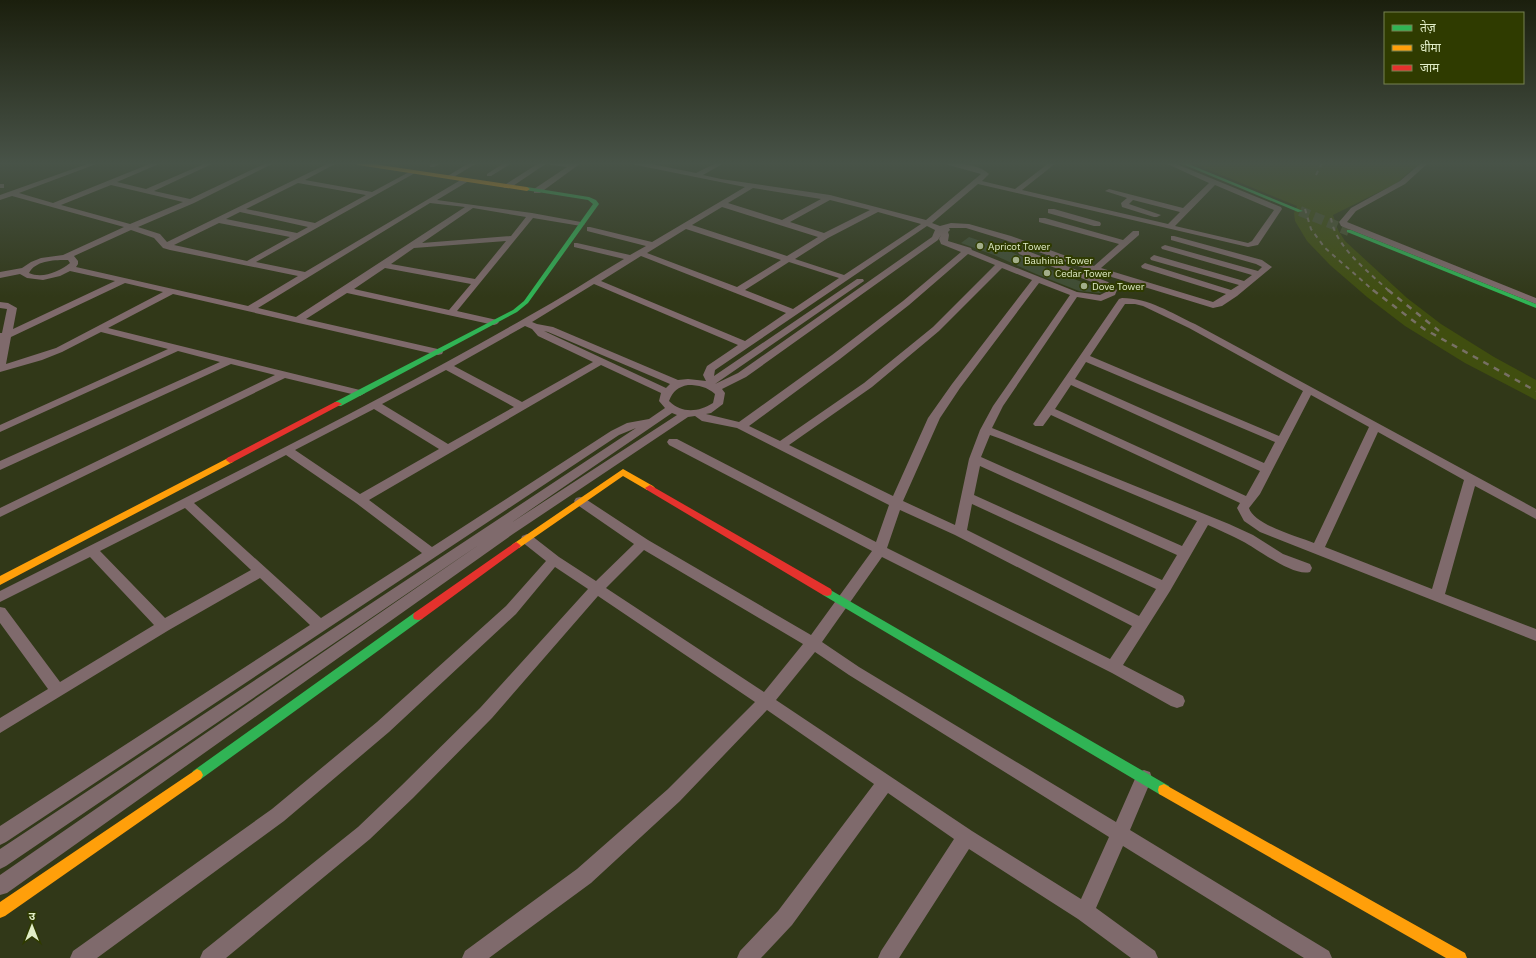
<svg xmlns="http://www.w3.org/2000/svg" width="1536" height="958" viewBox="0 0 1536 958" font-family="'IBM Plex Sans','Noto Sans Devanagari',sans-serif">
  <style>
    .built { fill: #404e0f }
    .building { fill: #404d33 }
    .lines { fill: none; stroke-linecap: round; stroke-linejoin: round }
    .secondary-tunnel { stroke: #4b5332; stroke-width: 10; stroke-dasharray: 10 5; stroke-linecap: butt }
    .street { fill: #7f6a6c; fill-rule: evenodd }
    .fast { fill: #30b455; fill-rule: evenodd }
    .slow { fill: #ff9f0a; fill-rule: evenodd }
    .jam { fill: #e5322d; fill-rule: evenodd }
    .rail-far1 { stroke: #777064; stroke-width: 2; stroke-dasharray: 4.5 4.5; stroke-linecap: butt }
    .rail { stroke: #777064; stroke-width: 2.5; stroke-dasharray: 6 6; stroke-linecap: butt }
    .poi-dot { fill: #a3ae8a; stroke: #2f3b00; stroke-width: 1.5 }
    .labels { text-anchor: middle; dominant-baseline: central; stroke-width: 4; stroke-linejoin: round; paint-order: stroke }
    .far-poi-label { font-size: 10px; fill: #e1edc7; stroke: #2f3b00; text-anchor: start }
  </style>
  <rect width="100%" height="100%" fill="#313818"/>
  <path class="built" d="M1192,163H1419L1397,183L1333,215L1338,230L1345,241L1407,298L1441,324L1494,357L1536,380V400L1465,363L1405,326L1367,297L1330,265L1307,241L1295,221L1294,213L1297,206Z"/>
  <path class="building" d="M969,237L1007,250L1065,276L1105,290L1100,293L1079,291L1036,274L994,255L961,243Z"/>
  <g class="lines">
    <path class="secondary-tunnel" d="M1300,211L1349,231"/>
    <path class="street" d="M90,163H99L19,193L53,203L152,163H161L117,182L146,189L206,163H214L154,191L190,199L266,163H274L194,203L138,227L160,234L167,242L329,163H337L305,180L372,192L411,171H415V173L256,262L305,272L464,178H467V182L437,200L532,213L581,222L585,224L581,226L533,218L457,311L497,320L499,322L497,324L494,325L347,293L306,319L442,350L443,352L442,354L438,355L173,294L108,328L364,391L365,393L360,396L285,378L0,517V508L275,375L231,364L0,470V461L220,362L178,351L0,432V425L168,349L101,332L62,352L42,360L0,372V333H2L7,309L0,308V302L8,303L17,308L13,329L115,281L70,271L60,276L43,280L27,278L20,274L0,278V272L22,268L31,262L41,258L63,255L124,227L12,196L0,200V195ZM298,183L366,195L315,223L246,209ZM111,185L183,202L130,224L61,205ZM430,203L465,207L296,317L258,308ZM473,208L526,217L511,236L422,243ZM240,212L308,227L297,233L226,219ZM219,223L290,237L247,261L174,245ZM131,230L154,238L163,248L170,250L298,276L248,306L76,267L78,264V261L74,256ZM506,241L475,279L391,264L414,248ZM65,260H68L70,263C59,272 42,279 29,273C35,261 53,260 65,260ZM385,268L471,284L449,310L354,289ZM125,283L163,292L56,348L6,364L11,337Z
      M433,163H441L434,167H430V165Z
      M469,163H477L452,178L450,179L446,177Z
      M504,163H512L491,176H487V174Z
      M539,163H547L510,188H504L503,186Z
      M548,163H581L540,193H534V189L567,167L551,165Z
      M633,163H647L696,173L716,163H724L703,175L721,179L830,195L926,220L981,174L945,164L944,163C957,163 979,164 989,174L982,181L1015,189L1049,163H1056L1022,190L1168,224L1180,212L1133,200L1129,204L1161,215L1157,217H1154L1122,207L1121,203L1127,198L1105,191L1109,189L1183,208L1209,183L1165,163H1174L1281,207L1282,209L1258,245L1248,247L978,184L932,223L940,226L951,223L969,224L1011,236L1094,266L1119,244L1039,222V218H1045L1123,240L1133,231H1139V235L1101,268L1213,302L1226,294L1142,268L1141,266L1145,263L1148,264L1231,290L1239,285L1151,260L1150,258L1154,255L1244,281L1252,275L1162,249L1161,247L1165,245L1258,271L1262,267L1256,264L1171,240V236H1174L1262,260L1272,267L1237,296L1222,306L1213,308L1092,271L1005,240L966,228H949L950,230L948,232L949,235L948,241L971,248L972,250L1077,292L1100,295L1108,291L1102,286L1019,254L1018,252L1019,250H1025L1108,282L1117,290L1115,295L1101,301L1077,297L1003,406L992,428L1229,524L1253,535L1283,554L1310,564L1312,568L1310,572C1293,577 1258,549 1242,541C1231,535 1219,530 1208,525L1170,591L1123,665L1183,696L1185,701L1183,706L1177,708L1171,706L1112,673L882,557L822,642L859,667L1116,822L1138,772L1144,770L1150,772L1152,778L1130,830L1329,951L1332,958H1304L1123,846L1096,908L1155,951L1158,958H1131L1078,919L969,849L899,958H878L881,951L954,839L888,793L792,925L761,958H737L740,951L778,911L874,784L767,710L680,801L591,883L489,958H462L465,951L577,869L668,789L755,702L598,596L492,718L413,798L370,839L226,958H200L203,951L358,827L401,786L480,708L588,589L555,567L516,614L389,732L284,821L97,958H70L73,951L272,809L377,722L506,606L546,561L522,542L521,539L522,536L527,534L532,536L559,557L596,581L634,544L576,504L574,501L576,498L580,497L584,498L648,540L811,635L872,551L669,445L667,442L669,439H677L876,542L889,505L737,428L702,421L695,416L688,417L513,534L7,893L0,895V875L480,544L6,866L0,869V849L636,428L619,435L6,842L0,845V826L310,625L260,578L169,630L0,733V718L48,689L0,623V607L5,608L60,682L154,625L90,557L0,602V591C176,502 355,415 527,317C560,299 592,278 624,259L574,247V243H577L630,255L646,246L587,231V227H590L652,242L745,187L636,165ZM1215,185L1274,210L1252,241L1248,243L1175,226ZM753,188L821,199L782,220L728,203ZM830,200L870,210L824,233L790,222ZM722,207L818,237L787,256L692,225ZM878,212L921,224L844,275L795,259L828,238ZM927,226L935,230L932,237L738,373L715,384L864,281L863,279H857L714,376L715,370ZM686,229L781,260L737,287L647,253ZM941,235L939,239L941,244L961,252L903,301L832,355L739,422L706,414L711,413L723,404L725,393L722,389L746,377L938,240ZM968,254L995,265L933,327L864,383L780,441L749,426L840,359L909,305ZM641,256L786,313L745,341L601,281ZM789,262L839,278L793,309L745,290ZM1002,268L1032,280L952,384L928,418L893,496L789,445L872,387L939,331ZM1039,283L1070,295L993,406L980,430L969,459L955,525L903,501L940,418L960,388ZM594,284L738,345L707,366L703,375L706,381L688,379L678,380L553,327L537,324L532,322ZM525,326L532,329L538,336L593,362L522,402L454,366ZM544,331L548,332L670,384L666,388ZM601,365L661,393L659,401L665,408L649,419L627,423L611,431L432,547L369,500ZM446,370L514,407L448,444L382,404ZM688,385C699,385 707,387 715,394L713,403C699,412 682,414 669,401C673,391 678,387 688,385ZM374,409L439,449L360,494L295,450ZM672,413L677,415L511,523ZM990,435L1004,440L1197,521L1182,546L981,457ZM286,455L356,503L422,553L321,618L194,503ZM980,466L1177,555L1162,580L974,495ZM972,504L1156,589L1139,616L967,530ZM185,508L251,570L165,618L100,551ZM900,510L955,535L1132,626L1110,659L887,548ZM644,550L803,644L764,692L606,588ZM815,652L849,675L1109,837L1081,899L972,831L776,700Z
      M1421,163H1428L1405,184L1356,211L1347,222L1536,298V304L1341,226L1339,222L1351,208L1400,181Z
      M0,184H4V188H0Z
      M1048,209H1054L1100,222L1101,224L1100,226H1094L1048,213Z
      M1122,298C1149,298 1171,313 1195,324L1536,509V519L1475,486L1445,594L1536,629V641L1260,532L1244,521L1237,508L1240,503L1051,415L1043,426H1035L1033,424L1119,299ZM1125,304H1135L1143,306L1189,328L1303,391L1279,436L1090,356ZM1086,362L1275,442L1264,463L1075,379ZM1071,385L1260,471L1246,496L1055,409ZM1311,395L1369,427L1314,543C1299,537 1254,525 1249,508L1260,494ZM1378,432L1464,480L1432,589L1325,547Z"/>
    <path class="fast" d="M1180,163H1186L1303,211L1298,212Z
      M527,187L589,197L596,200L599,204L528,303L517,312L341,406H335L334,404L335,402L513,310L524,301L593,204L588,200L525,190L524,189Z
      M1347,230H1351L1536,304V308L1347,232Z
      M827,588L1169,786L1170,790L1169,794L1164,796L1159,794L823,595L822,592L823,589Z
      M418,612L422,613L423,616L422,619L201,779L197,781L193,779L191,775L193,771L414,613Z"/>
    <path class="slow" d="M356,163H367L527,187L530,189L527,191L358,165Z
      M230,457L234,460L233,462L0,585V576Z
      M623,469L653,486L655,488L653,490H647L623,476L519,548H513L511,546L513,544Z
      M197,769L201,771L203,775L201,779L5,916L0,918V902Z
      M1164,784L1465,953L1467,958H1446L1159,794L1158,790L1159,786Z"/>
    <path class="jam" d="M335,402H338L342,404L233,462L230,463L226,460L227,458Z
      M650,485L831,589L832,592L831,595L827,596L823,595L647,490L645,488Z
      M516,542L519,544L521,546L519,548L422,619L418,620L414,619L413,616L414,613L513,544Z"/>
    <path class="rail-far1" d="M1316,175L1322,163
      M1305,209L1311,229L1325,248L1374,291
      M1331,218C1335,247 1369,272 1389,291"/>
    <path class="rail" d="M1373,290L1424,329L1536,391
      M1388,290L1439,331"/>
  </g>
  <linearGradient id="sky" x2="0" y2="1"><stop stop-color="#1b1f0d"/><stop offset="0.55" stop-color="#485348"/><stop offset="1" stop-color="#485348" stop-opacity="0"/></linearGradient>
  <rect width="1536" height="297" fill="url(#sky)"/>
  <g class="poi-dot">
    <circle cx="980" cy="246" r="4"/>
    <circle cx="1016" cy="260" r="4"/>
    <circle cx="1047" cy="273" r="4"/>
    <circle cx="1084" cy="286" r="4"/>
  </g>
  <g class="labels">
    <g class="far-poi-label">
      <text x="988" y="246">Apricot Tower</text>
      <text x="1024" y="260">Bauhinia Tower</text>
      <text x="1055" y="273">Cedar Tower</text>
      <text x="1092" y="286">Dove Tower</text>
    </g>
  </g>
  <rect x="1384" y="12" width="140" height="72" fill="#2f3b00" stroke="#768250"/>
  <rect x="1392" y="25" width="20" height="6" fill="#30b455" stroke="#768250"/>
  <text x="1420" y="32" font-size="12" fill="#e1edc7">तेज़</text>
  <rect x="1392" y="45" width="20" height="6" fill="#ff9f0a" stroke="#768250"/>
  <text x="1420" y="52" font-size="12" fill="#e1edc7">धीमा</text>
  <rect x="1392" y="65" width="20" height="6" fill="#e5322d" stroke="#768250"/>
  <text x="1420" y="72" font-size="12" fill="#e1edc7">जाम</text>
  <g transform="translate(32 926)" stroke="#2f3b00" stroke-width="3" paint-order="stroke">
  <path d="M0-3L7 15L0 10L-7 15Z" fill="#e1edc7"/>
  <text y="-6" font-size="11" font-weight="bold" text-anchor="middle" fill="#e1edc7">उ</text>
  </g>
</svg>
